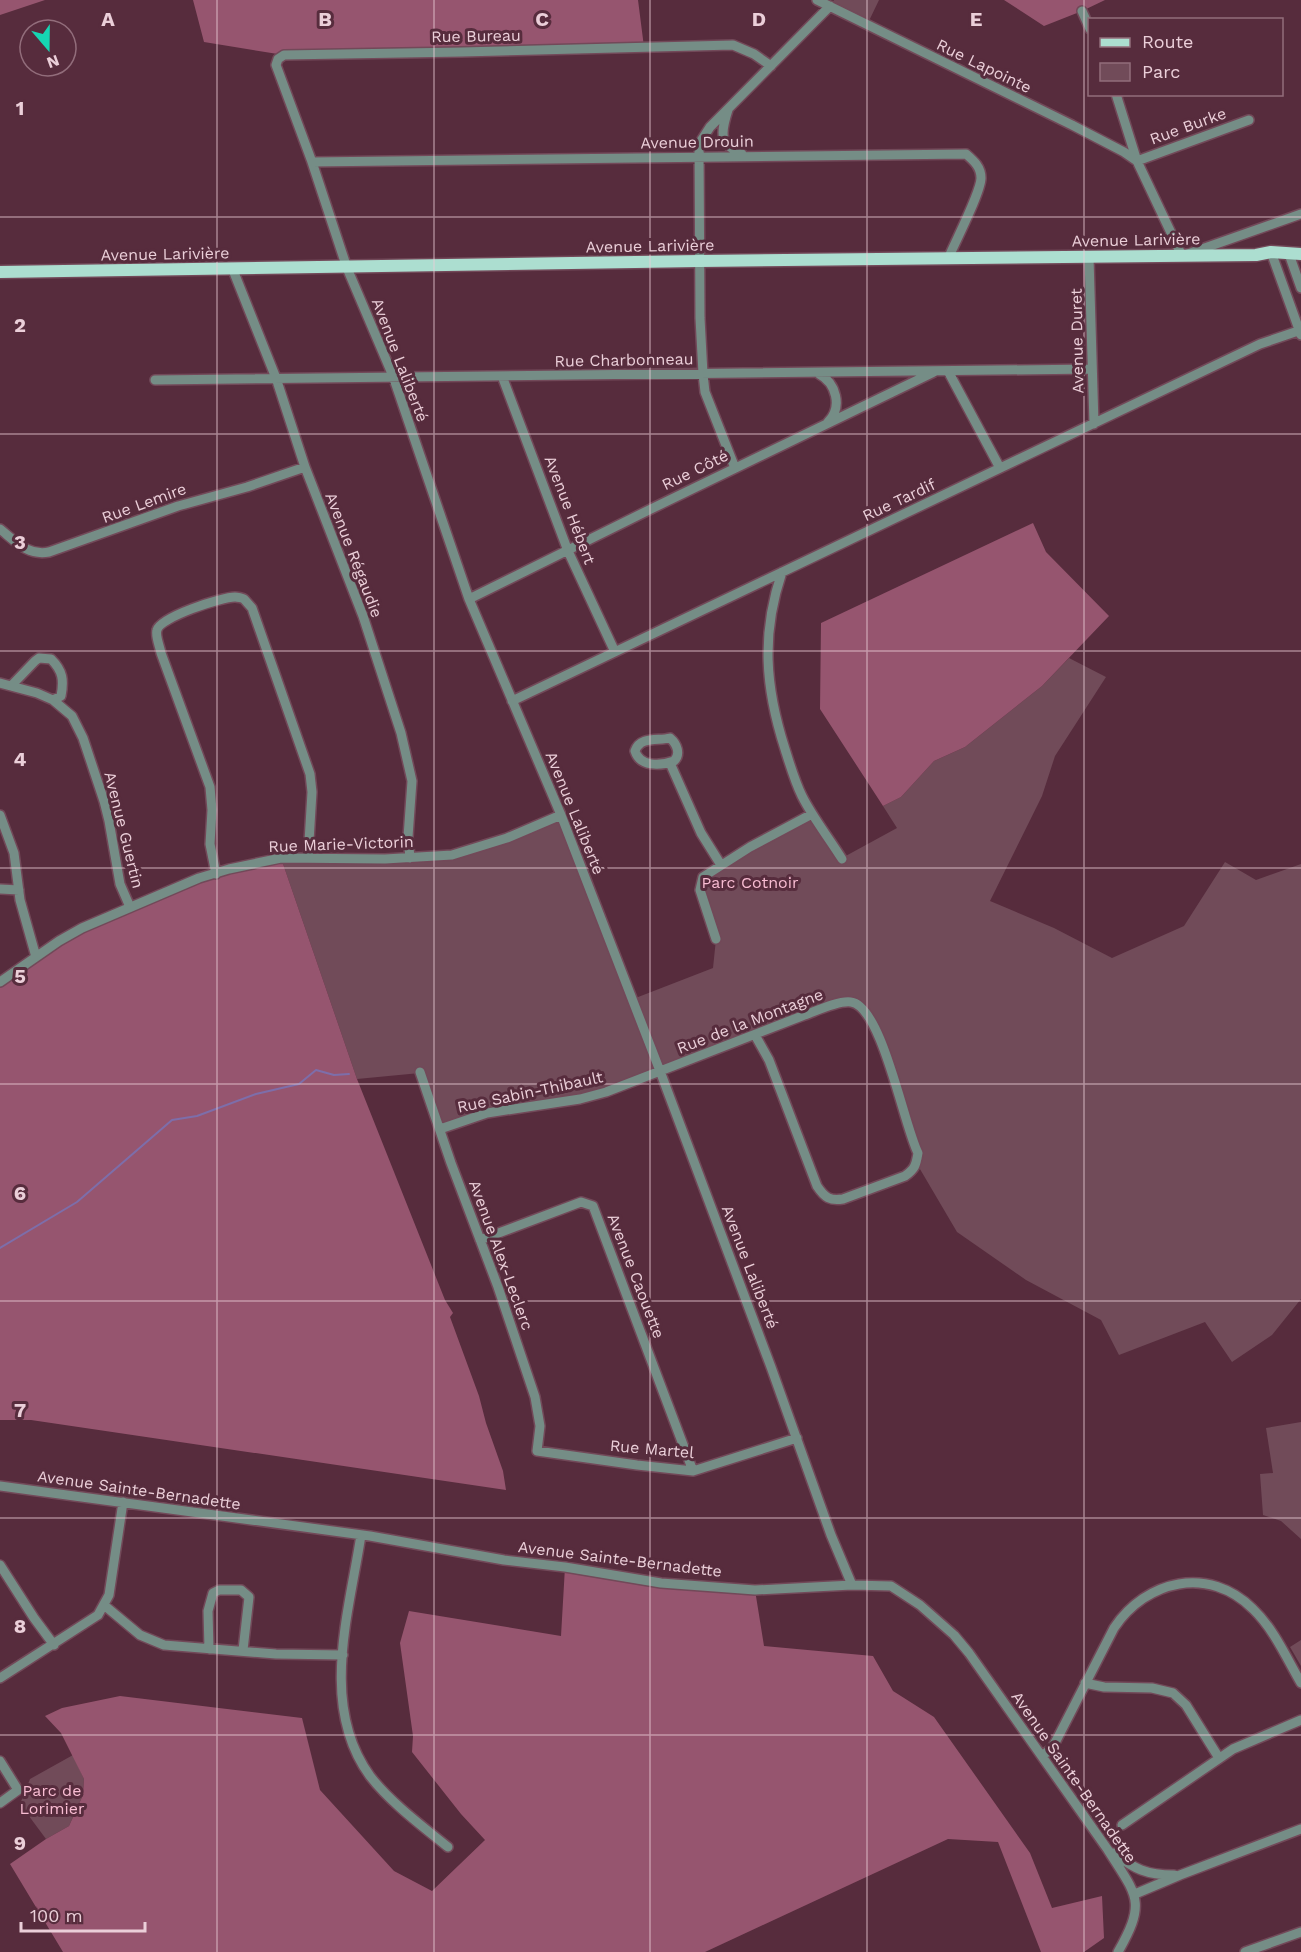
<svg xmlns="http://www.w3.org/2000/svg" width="1301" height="1952" viewBox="0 0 1301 1952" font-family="'Work Sans',sans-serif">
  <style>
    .green { fill: #714b59 }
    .forest { fill: #96556f }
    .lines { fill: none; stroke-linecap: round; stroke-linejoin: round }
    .stream { stroke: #7d6eaa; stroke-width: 2 }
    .minor-casing { stroke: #724959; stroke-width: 12 }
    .major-casing { stroke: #724959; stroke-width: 15 }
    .minor { stroke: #758d86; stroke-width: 9 }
    .major { stroke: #acded0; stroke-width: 12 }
    .grid { fill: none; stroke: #ebcfd9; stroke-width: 1.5; stroke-opacity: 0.55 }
    .labels { text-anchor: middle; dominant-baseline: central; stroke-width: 6; stroke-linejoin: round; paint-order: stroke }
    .street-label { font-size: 16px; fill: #ebcfd9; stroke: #572c3d }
    .park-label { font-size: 16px; fill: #f9bdd3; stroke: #572c3d }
    .grid-label { font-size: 20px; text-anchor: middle; font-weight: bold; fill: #ebcfd9; stroke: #572c3d; stroke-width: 6; stroke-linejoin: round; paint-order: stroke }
  </style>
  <rect width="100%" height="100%" fill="#572c3d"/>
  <path class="green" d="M834,0H879L867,25L830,6Z
    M1069,658L1106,677L1055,756L1042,796L990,901L1054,928L1112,958L1184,926L1225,862L1256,880L1301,864V1299L1272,1335L1232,1362L1205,1322L1119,1355L1101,1320L1026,1280L957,1232L917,1164L872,1022L851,1002L625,1086L440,1129L420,1073L357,1079L281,858L452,855L561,815L633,999L713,968L716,939L700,890L703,877L812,814L842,858L897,828L883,806L901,797L934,761L965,747L1042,686Z
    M1301,1422V1539L1281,1521L1263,1515L1260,1474L1273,1473L1266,1428Z
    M1301,1640V1666L1290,1647Z
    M73,1755L84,1779L83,1795L69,1826L46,1839L20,1804L30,1779Z"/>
  <path class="forest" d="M0,0H45L0,15Z
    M193,0H638L644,47L284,55L204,42Z
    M1004,0H1105L1082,11L1044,26Z
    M1033,523L1046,552L1109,616L1042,686L965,747L934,761L901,797L883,806L820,709L821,623Z
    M281,858L357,1079L445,1300L453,1313L450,1317L479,1396L486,1423L503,1471L506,1490L31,1420H0V982L59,941L199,878Z
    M565,1567L755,1590L764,1646L873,1656L893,1691L934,1717L1030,1853L1052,1908L1102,1896L1104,1938L1084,1952H1041L998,1842L948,1839L705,1952H63L10,1864L46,1839L69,1826L83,1795L84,1779L61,1733L45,1716L62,1708L120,1696L302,1718L320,1790L394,1871L432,1891L485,1840L461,1814L412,1752L413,1736L400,1643L409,1611L561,1636Z"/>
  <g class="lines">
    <path class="stream" d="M0,1248L77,1202L172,1120L197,1116L256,1094L299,1084L316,1070L334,1075L349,1074"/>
    <g class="minor-casing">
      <path id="minor" d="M817,0L1072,125L1124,152L1137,161
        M1082,11L1090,29
        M771,66L754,54L733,45L462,52L284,55L278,59L276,65L312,162L347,268L393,376L469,599L561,815L660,1071L771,1367L831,1535L852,1585
        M1116,94L1137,161L1182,256L1301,214
        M728,110C721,132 718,144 742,154
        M1137,161L1249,120
        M312,162L966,154C974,161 981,167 981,178C981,192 955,242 948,259
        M1271,252L1301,335
        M1289,254L1301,288
        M1089,258L1094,424
        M233,270L276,378L305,467L363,616L401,733L412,781L408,837L410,858
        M948,371L1000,468
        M819,374C836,383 843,407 828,422
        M502,376L568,551L615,652
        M155,380L1092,369
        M735,468L705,392L703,374L700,318L699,144L710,127L830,6
        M0,529C16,542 28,556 49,552L178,506L247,487L305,467
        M782,572C761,634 765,687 785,749C790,765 795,782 802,796C813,818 829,838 842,859
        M469,599L653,508L934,372
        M0,683L37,693L53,700L72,716L83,738L104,801L109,821L120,884L130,907
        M11,686L35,661L39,658L51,659C63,671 64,680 61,696L53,700
        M512,701L1260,344L1301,330
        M670,738C677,744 681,754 674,761C660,766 640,767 635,751C640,736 658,741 670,738Z
        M670,763L701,833L721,865
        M0,815L14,853L20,900L36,957
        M216,874L210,844L212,810L210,787L161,653C160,647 155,636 157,630C160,617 222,597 235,597C237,597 243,598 244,599L252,608L310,774L312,792L308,858
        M0,889L19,890
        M716,939L700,890L703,877L750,847L812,814
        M0,982L59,941L82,928L199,878L229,869L281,858L385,859L452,855L507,838L561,815
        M420,1072L451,1163L498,1287L535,1397L540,1426L537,1451L637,1465L693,1471L797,1438
        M440,1129L487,1113L580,1099L606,1092L802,1016C814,1012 838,1000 851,1002C882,1006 904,1126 918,1153C916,1165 915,1169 905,1176L843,1199C830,1201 825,1198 817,1186L769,1060L755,1035
        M480,1240L581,1202L593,1206L693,1471
        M0,1486L370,1536L504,1560L565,1567L661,1583L755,1590L852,1585L891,1586L920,1605L954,1635L969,1653L1108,1850C1137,1896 1147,1901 1118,1952
        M361,1535C349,1613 319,1706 370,1776C390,1802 422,1826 448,1847
        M0,1565L34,1618L54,1645
        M104,1605L140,1635L164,1645L276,1654L343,1655
        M209,1649L208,1611L213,1593L219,1590H241L249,1597L243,1650
        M0,1678L98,1615L109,1595L123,1502
        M1085,1683L1104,1687L1152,1688L1173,1693L1186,1705L1219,1758
        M1042,1756L1052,1748L1057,1739L1114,1628C1146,1580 1209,1565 1253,1609C1274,1629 1287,1659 1301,1683
        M0,1761L18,1790L0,1803
        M1122,1825L1233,1749L1301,1720
        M1113,1853C1135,1869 1146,1875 1174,1875
        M1135,1894L1180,1875L1301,1829
        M1245,1952L1301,1932"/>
    </g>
    <g class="major-casing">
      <path id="major" d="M0,272L699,261L1256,255L1271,252L1301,254"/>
    </g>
    <use href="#minor" class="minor"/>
    <use href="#major" class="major"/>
  </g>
  <path class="grid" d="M217,0V1952M434,0V1952M650,0V1952M867,0V1952M1084,0V1952M0,217H1301M0,434H1301M0,651H1301M0,868H1301M0,1084H1301M0,1301H1301M0,1518H1301M0,1735H1301"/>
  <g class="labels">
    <g class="street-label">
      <text transform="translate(476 36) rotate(-1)">Rue Bureau</text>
      <text transform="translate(984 66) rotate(26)">Rue Lapointe</text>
      <text transform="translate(1188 126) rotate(-20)">Rue Burke</text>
      <text transform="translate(697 142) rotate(-1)">Avenue Drouin</text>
      <text transform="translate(1136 240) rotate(-1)">Avenue Larivière</text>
      <text transform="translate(650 246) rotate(-1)">Avenue Larivière</text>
      <text transform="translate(165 254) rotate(-1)">Avenue Larivière</text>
      <text transform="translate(1077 341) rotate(-91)">Avenue Duret</text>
      <text transform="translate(400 360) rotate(69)">Avenue Laliberté</text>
      <text transform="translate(624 360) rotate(-1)">Rue Charbonneau</text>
      <text transform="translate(695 470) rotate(-26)">Rue Côté</text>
      <text transform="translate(899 500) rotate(-25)">Rue Tardif</text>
      <text transform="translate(144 503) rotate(-20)">Rue Lemire</text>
      <text transform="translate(570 510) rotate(69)">Avenue Hébert</text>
      <text transform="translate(354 555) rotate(69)">Avenue Régaudie</text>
      <text transform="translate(575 813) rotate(68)">Avenue Laliberté</text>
      <text transform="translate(124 830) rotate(76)">Avenue Guertin</text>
      <text transform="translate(341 844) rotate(-2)">Rue Marie-Victorin</text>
      <text transform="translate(750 1021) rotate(-21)">Rue de la Montagne</text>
      <text transform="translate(530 1092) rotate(-12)">Rue Sabin-Thibault</text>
      <text transform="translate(501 1255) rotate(70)">Avenue Alex-Leclerc</text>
      <text transform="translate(750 1267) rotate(69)">Avenue Laliberté</text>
      <text transform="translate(636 1276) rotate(69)">Avenue Caouette</text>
      <text transform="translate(652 1449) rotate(5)">Rue Martel</text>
      <text transform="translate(139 1490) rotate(8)">Avenue Sainte-Bernadette</text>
      <text transform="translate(620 1559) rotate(7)">Avenue Sainte-Bernadette</text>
      <text transform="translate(1074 1777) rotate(55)">Avenue Sainte-Bernadette</text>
    </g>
    <g class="park-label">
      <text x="750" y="882">Parc Cotnoir</text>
      <text x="52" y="1790">Parc de<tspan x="52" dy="18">Lorimier</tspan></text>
    </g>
  </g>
  <g class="grid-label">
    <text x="108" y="26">A</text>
    <text x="325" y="26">B</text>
    <text x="542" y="26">C</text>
    <text x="759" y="26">D</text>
    <text x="976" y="26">E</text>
    <text x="20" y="115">1</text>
    <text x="20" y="332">2</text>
    <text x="20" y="549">3</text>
    <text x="20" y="766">4</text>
    <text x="20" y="983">5</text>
    <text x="20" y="1200">6</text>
    <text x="20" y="1417">7</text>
    <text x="20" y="1633">8</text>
    <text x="20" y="1850">9</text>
  </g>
  <rect x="1088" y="18" width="195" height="78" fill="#572c3d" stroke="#926d7b" stroke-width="1.5"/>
  <rect x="1100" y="38" width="30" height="9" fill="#acded0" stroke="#926d7b" stroke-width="1.5"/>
  <text x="1142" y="48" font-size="18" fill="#ebcfd9">Route</text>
  <rect x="1100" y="63" width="30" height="18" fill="#714b59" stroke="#926d7b" stroke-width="1.5"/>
  <text x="1142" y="78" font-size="18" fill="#ebcfd9">Parc</text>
  <g transform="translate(48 48) rotate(160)"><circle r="28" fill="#572c3d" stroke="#926d7b" stroke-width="1.5"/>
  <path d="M0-4.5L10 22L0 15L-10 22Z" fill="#16d5b3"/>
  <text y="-9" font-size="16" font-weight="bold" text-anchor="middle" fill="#ebcfd9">N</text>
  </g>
  <path d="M21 1922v9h124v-9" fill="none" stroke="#ebcfd9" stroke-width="3"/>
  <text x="30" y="1922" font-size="18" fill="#ebcfd9" stroke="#572c3d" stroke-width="4.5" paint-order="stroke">100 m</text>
</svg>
